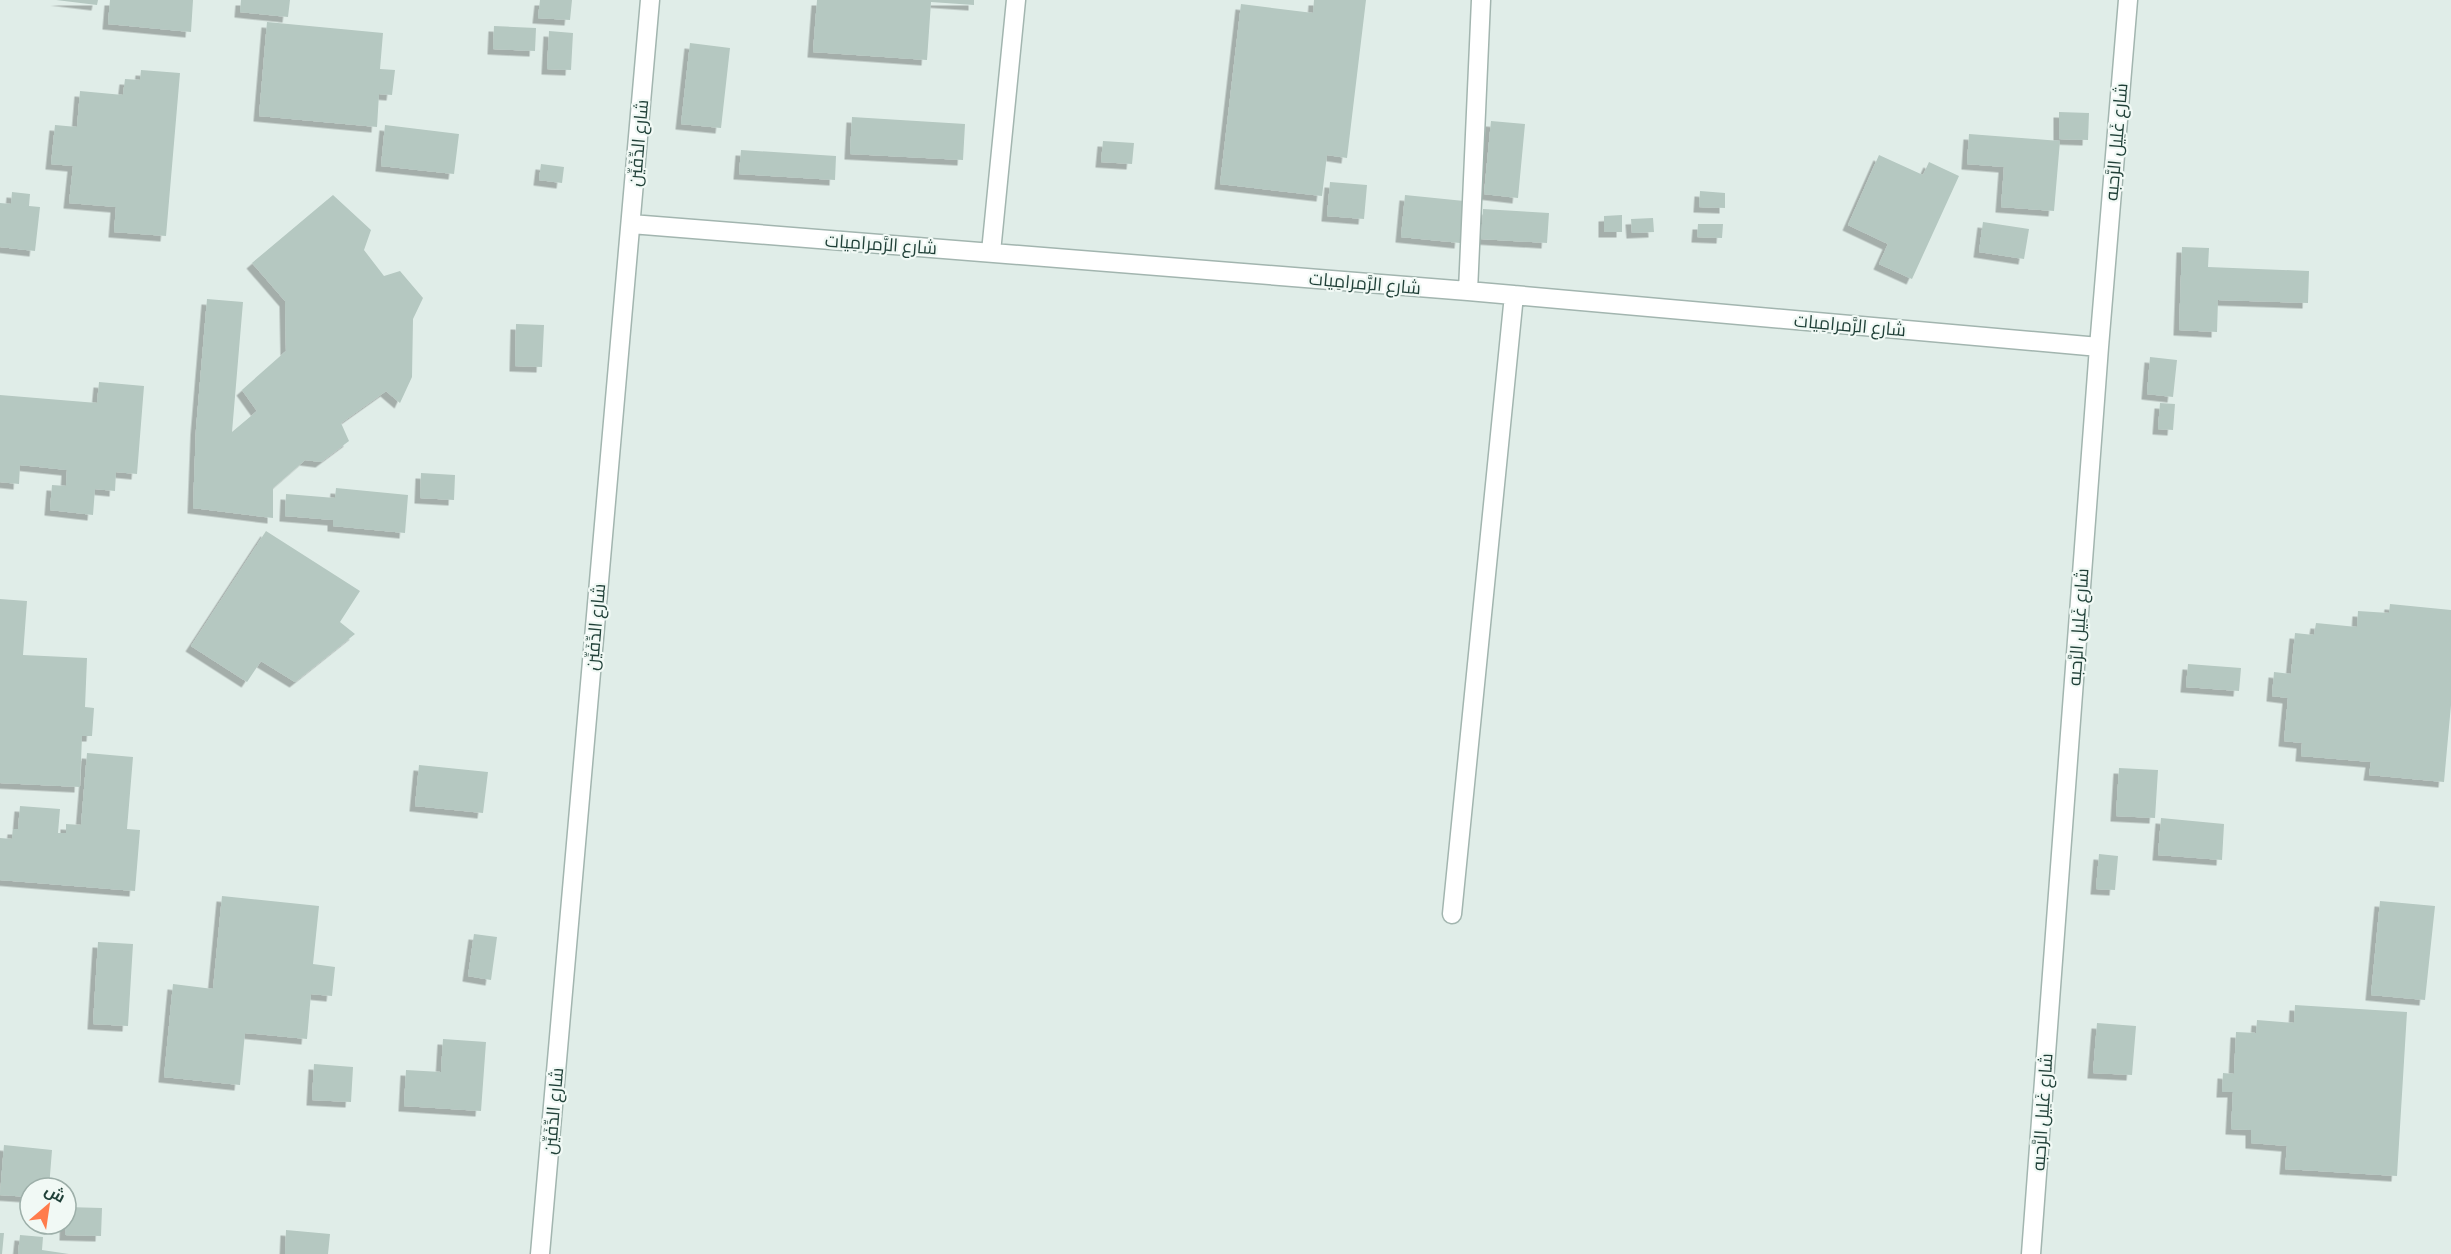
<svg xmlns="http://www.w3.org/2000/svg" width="2451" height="1254" viewBox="0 0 2451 1254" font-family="'Archivo Narrow',Cairo,sans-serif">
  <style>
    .building { fill: #b5c8c1; filter: url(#shadow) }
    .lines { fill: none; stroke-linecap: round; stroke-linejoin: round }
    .minor-casing { stroke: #a2b5af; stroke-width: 21 }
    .minor { stroke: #fff; stroke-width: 18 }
    .labels { text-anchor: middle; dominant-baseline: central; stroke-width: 4.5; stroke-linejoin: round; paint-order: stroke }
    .street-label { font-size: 18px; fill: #1f3f37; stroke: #f1f9f5 }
  </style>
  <defs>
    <filter id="shadow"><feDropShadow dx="-5.5" dy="5.5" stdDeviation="0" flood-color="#0004"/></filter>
  </defs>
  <rect width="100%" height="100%" fill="#e0ede8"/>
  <path class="building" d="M56,0H98L97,5Z
    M110,0H193L191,32L108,24Z
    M241,0H290L288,17L240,12Z
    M540,0H572L570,20L538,18Z
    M817,0H974V5L931,2L927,60L813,52Z
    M1314,0H1366L1347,158L1327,155L1322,196L1220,184L1241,4L1313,13Z
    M267,22L383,33L380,69L395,70L392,95L379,94L377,127L259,116Z
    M494,26L536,28L535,51L493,49Z
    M549,31L573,33L571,70L547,69Z
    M690,43L730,48L721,128L681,124Z
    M141,70L180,73L166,236L114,232L116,207L69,203L73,166L51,164L55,125L77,127L80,91L123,95L125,79L140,80Z
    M2059,112L2089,113L2088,140L2059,139Z
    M852,117L965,124L963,160L850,154Z
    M1491,121L1525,124L1518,198L1484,194Z
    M385,125L459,134L454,174L381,166Z
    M1969,134L2060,141L2054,211L2001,207L2004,167L1967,164Z
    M1103,141L1134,143L1132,164L1101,162Z
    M741,150L836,156L835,180L739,174Z
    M1879,155L1923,175L1929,162L1959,176L1912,279L1879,264L1888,244L1848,225Z
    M541,164L564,167L562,183L539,180Z
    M1330,182L1367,185L1364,219L1327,216Z
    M1700,191L1725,193V208L1699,207Z
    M12,192L30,194L29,206L40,207L35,251L0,247V203L11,204Z
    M333,195L371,230L364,250L384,276L400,271L423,298L413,319L412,377L400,403L386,391L341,423L349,441L321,462L305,460L273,488V518L193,508L196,429L207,299L243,302L232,432L257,411L242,390L286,351L285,301L252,263Z
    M1405,195L1464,201L1460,243L1401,237Z
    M1483,209L1549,213L1547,243L1481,239Z
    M1622,215V232H1604V216Z
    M1653,218L1654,232L1632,233L1631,219Z
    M1983,222L2029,229L2024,259L1979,252Z
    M1698,224H1723L1722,238L1697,237Z
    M2182,247L2209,248L2208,267L2309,271L2308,303L2218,300L2217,332L2179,330Z
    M516,324L544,325L542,367L515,366Z
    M2150,357L2177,360L2173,397L2147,394Z
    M99,382L144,386L137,474L116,472L115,491L95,489L93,515L50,510L52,485L66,486L67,470L20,465L19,484L0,482V395L97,403Z
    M2160,403L2175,404L2173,430L2158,429Z
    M421,473L455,475L454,500L420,498Z
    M336,488L408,495L405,533L333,526V520L285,516L286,494L335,498Z
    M266,531L360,591L340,622L355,634L295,682L261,661L247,682L191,646Z
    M0,599L27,601L23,655L87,658L85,707L94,708L92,736H82L80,787L0,783Z
    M2390,604L2451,610V705L2444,782L2369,775L2371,762L2301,756L2302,743L2284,741L2288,698L2272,696L2274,672L2291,674L2295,633L2314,635L2316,623L2357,627L2358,611L2389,613Z
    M2188,664L2241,668L2239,691L2186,687Z
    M87,753L133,757L127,829L140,830L135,891L0,880V838L12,839L13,829H18L20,806L60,809L58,833H66V824L81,825Z
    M419,765L488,772L483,813L415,806Z
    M2119,768L2158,770L2155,818L2116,816Z
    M2161,818L2224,824L2222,860L2158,855Z
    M2099,854L2118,856L2115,890L2096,889Z
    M222,896L319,906L313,964L335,967L332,996L311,994L307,1039L245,1033L240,1085L164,1077L173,984L213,989Z
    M2380,901L2435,906L2425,1000L2371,995Z
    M474,934L497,937L491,980L468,976Z
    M98,942L133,944L128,1026L93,1024Z
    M2295,1005L2407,1012L2397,1176L2285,1169L2287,1146L2251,1143V1130L2231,1129L2233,1092H2222L2223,1073L2234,1074L2236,1032L2256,1033L2257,1020L2294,1023Z
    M2097,1023L2136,1026L2132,1075L2093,1073Z
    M443,1039L486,1042L481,1111L404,1106L406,1070L441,1072Z
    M314,1064L353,1067L351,1102L312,1100Z
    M4,1145L52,1150L49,1188H30V1197L0,1195Z
    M66,1207L102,1208L101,1236L65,1235Z
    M286,1230L330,1234L328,1254H285Z
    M0,1233H4L2,1254H0Z
    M20,1235L43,1237L42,1250L69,1254H18Z"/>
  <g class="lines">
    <g class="minor-casing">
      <path id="minor" d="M631,224L1468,291L2099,347
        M991,252L1016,0
        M1468,291L1481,0
        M1452,914L1514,295
        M540,1254L650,0
        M2031,1254L2099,347L2128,0"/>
    </g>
    <use href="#minor" class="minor"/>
  </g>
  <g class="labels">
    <g class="street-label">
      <text transform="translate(2116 142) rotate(-85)">شارع غَلِيل الرَّحبه</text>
      <text transform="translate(638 143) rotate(-85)">شارع الدِّفَيِّن</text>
      <text transform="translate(881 244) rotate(4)">شارع الرَّمرامِيات</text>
      <text transform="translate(1365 283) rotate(5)">شارع الرَّمرامِيات</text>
      <text transform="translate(1850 325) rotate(5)">شارع الرَّمرامِيات</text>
      <text transform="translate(595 627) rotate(-85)">شارع الدِّفَيِّن</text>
      <text transform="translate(2078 627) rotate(-86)">شارع غَلِيل الرَّحبه</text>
      <text transform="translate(553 1111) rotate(-85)">شارع الدِّفَيِّن</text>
      <text transform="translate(2042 1112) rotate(-86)">شارع غَلِيل الرَّحبه</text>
    </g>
  </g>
  <g transform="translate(48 1206) rotate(29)"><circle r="28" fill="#f1f9f5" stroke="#9dafa9" stroke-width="1.5"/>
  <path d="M0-4.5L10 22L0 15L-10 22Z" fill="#ff7c4c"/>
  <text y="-9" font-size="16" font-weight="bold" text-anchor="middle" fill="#1f3f37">ش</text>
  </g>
</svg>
